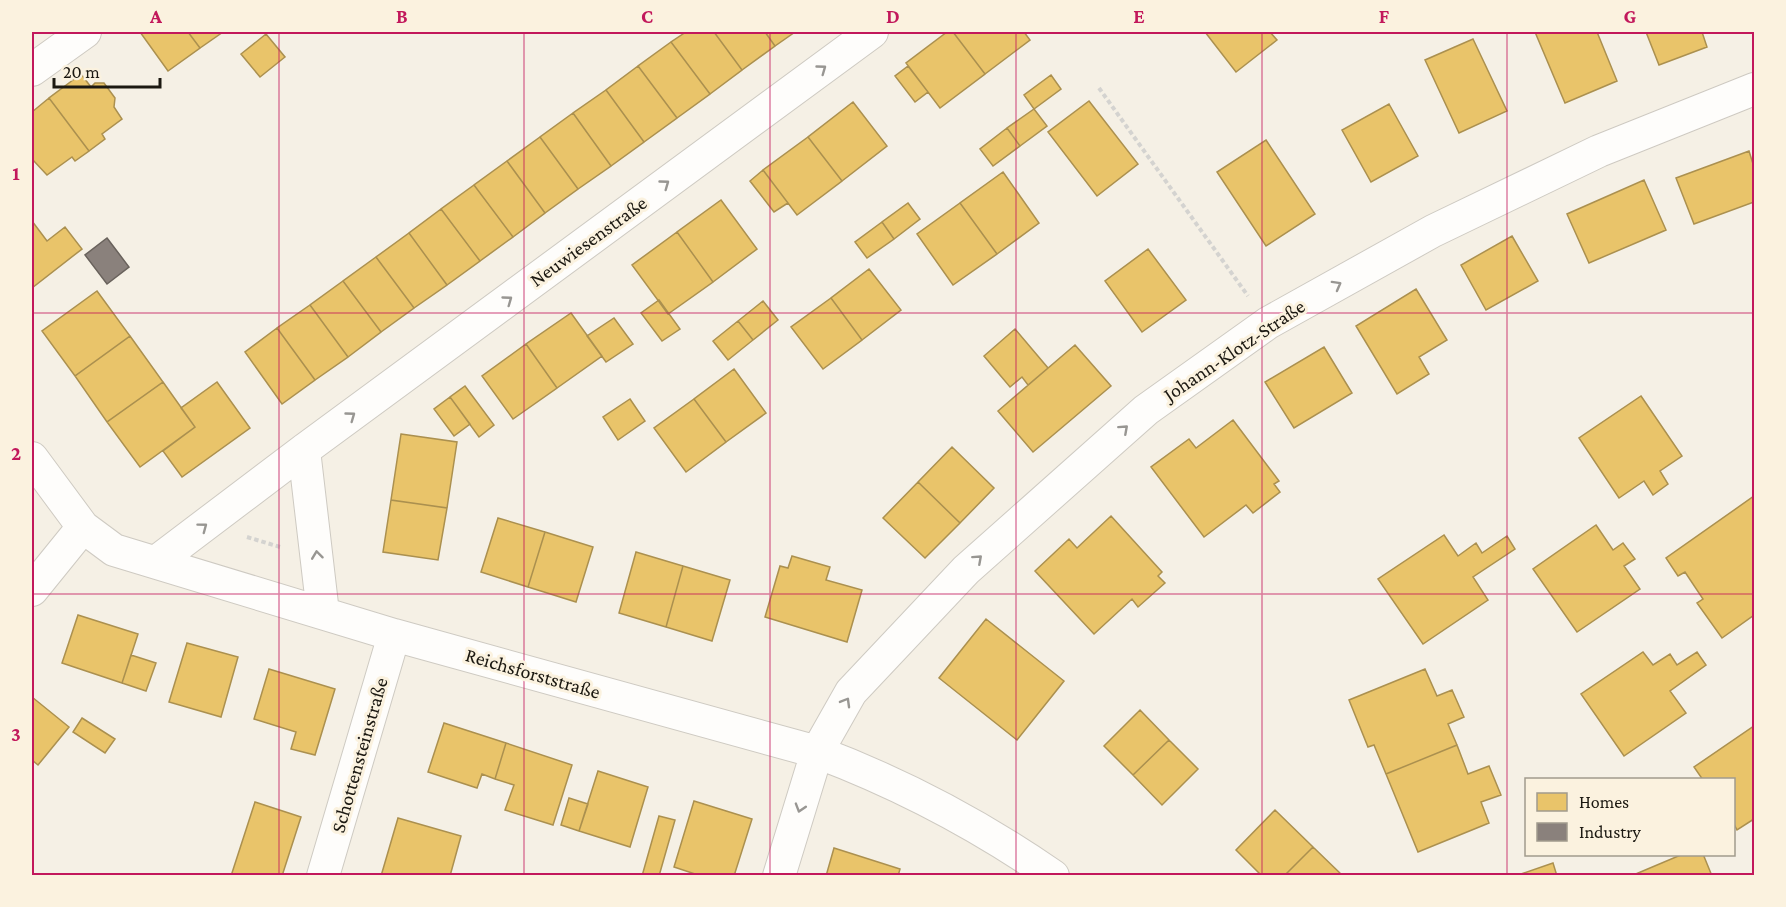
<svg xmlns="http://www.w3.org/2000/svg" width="1786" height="907" viewBox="0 0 1786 907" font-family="'Crimson Pro',serif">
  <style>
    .homes { fill: #e9c46a; stroke: #ab904f; stroke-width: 1.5 }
    .industry { fill: #8a817c; stroke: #69625c; stroke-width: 1.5 }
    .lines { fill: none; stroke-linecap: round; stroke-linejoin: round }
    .street-casing { stroke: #cecac2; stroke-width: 34 }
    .path { stroke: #d4d3d0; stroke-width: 4; stroke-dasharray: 4.5 3; stroke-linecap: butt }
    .street { stroke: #fefdfb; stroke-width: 32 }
    .oneway { stroke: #989692 }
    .grid { fill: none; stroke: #c2185b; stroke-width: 1.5; stroke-opacity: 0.55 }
    .labels { text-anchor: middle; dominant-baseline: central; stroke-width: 6; stroke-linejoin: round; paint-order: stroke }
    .street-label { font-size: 20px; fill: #1b1811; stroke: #fbf2df }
    .neatline { fill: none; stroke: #c2185b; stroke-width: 2 }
    .grid-label { font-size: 20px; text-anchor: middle; font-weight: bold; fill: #c2185b }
  </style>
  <rect width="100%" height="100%" fill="#f5f0e5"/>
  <path class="homes" d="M140,32H188L200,48L168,71Z
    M188,32H223L200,48Z
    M686,32H714L742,70L710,94L671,42Z
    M714,32H765L775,46L742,70Z
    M765,32H795L775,46Z
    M947,32H953L985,74L940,108L906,63Z
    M953,32H1024L1030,40L985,74Z
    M1205,32H1270L1277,40L1236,72Z
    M1535,32H1597L1617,81L1565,103Z
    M1646,32H1702L1707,47L1659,65Z
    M266,34L285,57L260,77L241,54Z
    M1473,39L1507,111L1459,133L1425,60Z
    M671,42L710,94L677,118L638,66Z
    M638,66L677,118L644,142L606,90Z
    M908,66L928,92L915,102L895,76Z
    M81,74L91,87L95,83H104L115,98L114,107L122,119L102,134L105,139L89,151L49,98Z
    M1051,75L1061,89L1034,109L1024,95Z
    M606,90L644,142L611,166L573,113Z
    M49,98L89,151L75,161L72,157L47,175L32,159V112Z
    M1089,101L1138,164L1097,196L1048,132Z
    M853,102L887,146L842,181L808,137Z
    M1389,104L1418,156L1371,182L1342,130Z
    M1034,109L1047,126L1020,146L1007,128Z
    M573,113L611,166L578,189L540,137Z
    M1007,128L1020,146L993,166L980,149Z
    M540,137L578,189L545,213L507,161Z
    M808,137L842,181L797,215L763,170Z
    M1266,140L1315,214L1266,246L1217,172Z
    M1749,151L1754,167V202L1694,224L1676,178Z
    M507,161L545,213L513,237L474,185Z
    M763,170L788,203L774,212L750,181Z
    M1003,172L1039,223L997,254L960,203Z
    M1644,180L1666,230L1589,263L1567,214Z
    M474,185L513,237L480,261L441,209Z
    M721,200L757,249L713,282L677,232Z
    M908,203L920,219L894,239L882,222Z
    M960,203L997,254L953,285L917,234Z
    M441,209L480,261L447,285L409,233Z
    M32,221L47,241L65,227L82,249L32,288Z
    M882,222L894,239L867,258L855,242Z
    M677,232L713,282L668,314L632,265Z
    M409,233L447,285L414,308L376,257Z
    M1512,236L1538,281L1486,310L1461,265Z
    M1148,249L1186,300L1142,332L1105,281Z
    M376,257L414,308L381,332L343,281Z
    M869,269L901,310L862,340L831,298Z
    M343,281L381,332L348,357L310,305Z
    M1416,289L1447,340L1419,357L1429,374L1397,394L1356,326Z
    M97,291L130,336L75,376L42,331Z
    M831,298L862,340L823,369L791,327Z
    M659,300L680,329L662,341L641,313Z
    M763,301L778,320L753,340L738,321Z
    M310,305L348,357L315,380L277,328Z
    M571,313L602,356L557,388L526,344Z
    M614,318L633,344L606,362L587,336Z
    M738,321L753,340L728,360L713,341Z
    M277,328L315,380L282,404L245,352Z
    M1015,329L1048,368L1028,385L1022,377L1010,387L984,356Z
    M130,336L163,382L107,422L75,376Z
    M526,344L557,388L513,419L482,376Z
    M1075,345L1111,386L1033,452L998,411Z
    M1324,347L1352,393L1294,428L1265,382Z
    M734,369L766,413L726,442L694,399Z
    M163,382L195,427L140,467L107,422Z
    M217,382L250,428L182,477L163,451L195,427L181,408Z
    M465,386L494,425L479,437L450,397Z
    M1641,396L1682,456L1660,471L1668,484L1653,495L1644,481L1619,498L1579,438Z
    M450,397L470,424L454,436L434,409Z
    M630,399L645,421L618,440L603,417Z
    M694,399L726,442L686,472L654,428Z
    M1233,420L1279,481L1274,484L1280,492L1253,513L1246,505L1204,537L1151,467L1189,439L1196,448Z
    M401,434L457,442L447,508L391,500Z
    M952,447L994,488L960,523L918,482Z
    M918,482L960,523L925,558L883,518Z
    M1754,496V615L1722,638L1697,603L1703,599L1685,572L1678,576L1666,558Z
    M391,500L447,508L438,560L383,552Z
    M1111,516L1162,572L1158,576L1165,583L1138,607L1132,599L1094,634L1035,571L1069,539L1077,548Z
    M498,518L545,532L528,587L481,572Z
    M1596,525L1613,550L1623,543L1635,559L1624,566L1640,589L1577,632L1533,569Z
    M545,532L593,547L576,602L528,587Z
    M1444,535L1458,556L1476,543L1482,553L1507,536L1515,549L1473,577L1488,600L1423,644L1378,579Z
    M636,552L683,566L666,627L619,613Z
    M792,556L830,567L826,580L862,590L847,642L765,617L780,566L788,568Z
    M683,566L730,580L712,641L666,627Z
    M78,615L138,634L122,683L62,663Z
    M986,619L1064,681L1017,740L939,678Z
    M187,643L238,657L221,717L169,702Z
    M1643,652L1653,665L1670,654L1677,665L1697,652L1706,665L1670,691L1686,713L1624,756L1581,694Z
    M131,655L156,663L146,691L122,683Z
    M269,669L335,689L315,755L291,749L296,732L254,719Z
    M1425,669L1437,696L1452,690L1464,717L1448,724L1457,745L1386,774L1374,745L1368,747L1349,700Z
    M32,697L69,727L38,765L32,760Z
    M1140,710L1169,740L1133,775L1104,746Z
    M82,718L115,739L105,753L73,732Z
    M444,723L506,743L495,779L482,774L477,788L428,772Z
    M1754,726V819L1737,830L1734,824V780H1703L1694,767Z
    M1169,740L1198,769L1162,805L1133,775Z
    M506,743L572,765L553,825L505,810L514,785L495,779Z
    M1457,745L1468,774L1489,766L1501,795L1481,802L1489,823L1418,852L1386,774Z
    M598,771L648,787L630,847L579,831Z
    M569,798L588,804L579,831L561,825Z
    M694,801L752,819L734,876H701L674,867Z
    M255,802L301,817L282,876H231Z
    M1275,810L1313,847L1284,876H1262L1236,850Z
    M659,816L675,820L659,876H642Z
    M398,818L461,836L450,876H381Z
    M1313,847L1343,876H1284Z
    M834,848L900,869L898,876H826Z
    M1683,854H1703L1712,876H1631Z
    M1553,863L1557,876H1515Z"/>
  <path class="industry" d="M107,238L129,267L107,284L85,255Z"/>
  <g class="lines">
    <g class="street-casing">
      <path id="street" d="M32,70L85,32
        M304,450L323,613
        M32,458L83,527L114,550L394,635L817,752C902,784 978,824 1053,876
        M156,562L304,450L872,32
        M32,590L83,527
        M323,876L394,635
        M779,876L817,752L851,692L966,570L1146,410L1268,323L1433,231L1599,151L1754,89"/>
    </g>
    <path class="path" d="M1099,88L1248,296
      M247,537L280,547"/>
    <use href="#street" class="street"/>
  </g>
  <defs><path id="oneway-chevron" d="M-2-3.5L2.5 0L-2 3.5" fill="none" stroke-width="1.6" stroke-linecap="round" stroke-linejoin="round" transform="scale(1.5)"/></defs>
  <g class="oneway">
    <use href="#oneway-chevron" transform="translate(822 69) rotate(-36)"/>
    <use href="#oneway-chevron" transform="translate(665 184) rotate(-36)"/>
    <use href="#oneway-chevron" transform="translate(1337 285) rotate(-29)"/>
    <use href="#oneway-chevron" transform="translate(508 300) rotate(-36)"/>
    <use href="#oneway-chevron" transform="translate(351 416) rotate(-36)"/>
    <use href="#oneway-chevron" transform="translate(1124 429) rotate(-42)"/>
    <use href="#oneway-chevron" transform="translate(203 527) rotate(-37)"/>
    <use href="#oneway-chevron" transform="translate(317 555) rotate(-97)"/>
    <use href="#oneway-chevron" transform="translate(978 559) rotate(-42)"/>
    <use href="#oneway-chevron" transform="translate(846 702) rotate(-60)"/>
    <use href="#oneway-chevron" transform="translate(800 808) rotate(107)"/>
  </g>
  <path class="grid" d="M279,32V876M524,32V876M770,32V876M1016,32V876M1262,32V876M1507,32V876M32,313H1754M32,594H1754"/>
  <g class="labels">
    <g class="street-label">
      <text transform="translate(588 241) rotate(-36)">Neuwiesenstraße</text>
      <text transform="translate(1234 350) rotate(-34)">Johann-Klotz-Straße</text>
      <text transform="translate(533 673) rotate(16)">Reichsforststraße</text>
      <text transform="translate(359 755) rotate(-74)">Schottensteinstraße</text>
    </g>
  </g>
  <rect width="1786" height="907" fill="none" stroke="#fbf2df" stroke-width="66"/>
  <rect x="1525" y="778" width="210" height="78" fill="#fbf2df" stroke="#a19b8d" stroke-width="1.5"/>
  <rect x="1537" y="793" width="30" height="18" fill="#e9c46a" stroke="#a19b8d" stroke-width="1.5"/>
  <text x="1579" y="808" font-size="18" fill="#1b1811">Homes</text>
  <rect x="1537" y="823" width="30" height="18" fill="#8a817c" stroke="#a19b8d" stroke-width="1.5"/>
  <text x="1579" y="838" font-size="18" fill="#1b1811">Industry</text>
  <path d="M54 78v9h106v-9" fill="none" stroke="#1b1811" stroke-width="3"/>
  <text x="63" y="78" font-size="18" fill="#1b1811" stroke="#fbf2df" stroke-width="4.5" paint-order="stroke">20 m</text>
  <rect x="33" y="33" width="1720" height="841" class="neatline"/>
  <g class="grid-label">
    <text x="156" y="23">A</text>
    <text x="402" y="23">B</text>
    <text x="647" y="23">C</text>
    <text x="893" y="23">D</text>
    <text x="1139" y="23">E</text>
    <text x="1384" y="23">F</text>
    <text x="1630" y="23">G</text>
    <text x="16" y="180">1</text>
    <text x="16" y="460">2</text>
    <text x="16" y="741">3</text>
  </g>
</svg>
